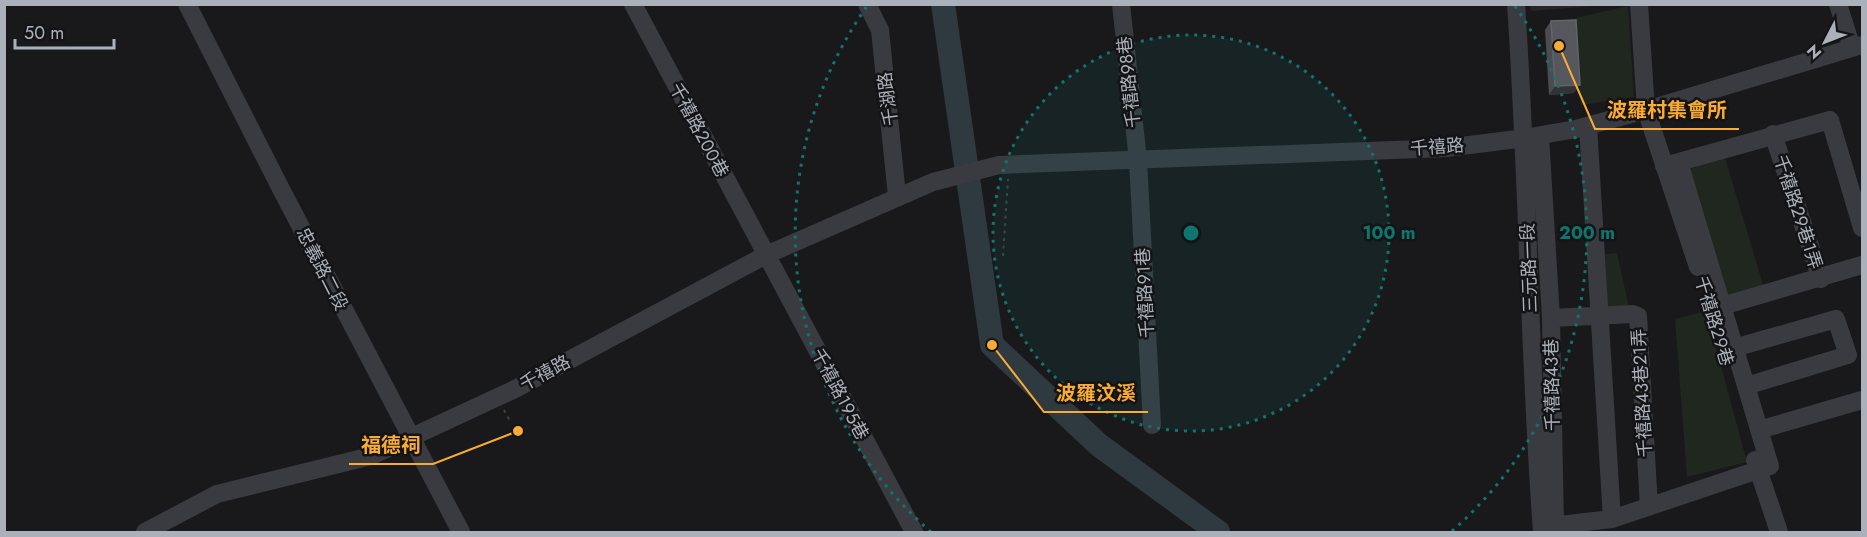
<svg xmlns="http://www.w3.org/2000/svg" width="1867" height="537" viewBox="0 0 1867 537" font-family="Jost,'Noto Sans TC',sans-serif">
  <style>
    .built { fill: #252528 }
    .green { fill: #1f271f }
    .lines { fill: none; stroke-linecap: round; stroke-linejoin: round }
    .river { stroke: #2e3940; stroke-width: 24 }
    .path { stroke: #404248; stroke-width: 2; stroke-dasharray: 3 4.5; stroke-linecap: butt }
    .minor { stroke: #3a3b41; stroke-width: 18 }
    .wall { fill: #4a4c50 }
    .shaded-wall { fill: #323336 }
    .building { fill: #55575c; stroke: #62656a; stroke-width: 1.5 }
    .ring { fill: none; stroke: #0f766e; stroke-width: 3; stroke-dasharray: 3 6 }
    .labels { text-anchor: middle; dominant-baseline: central; stroke-width: 5; stroke-linejoin: round; paint-order: stroke }
    .street-label { font-size: 18px; fill: #abb1bb; stroke: #141416 }
    .centre { fill: #0f766e; stroke: #141416; stroke-width: 3 }
    .ring-label { font-size: 18px; text-anchor: middle; font-weight: bold; fill: #0f766e; stroke: #141416; stroke-width: 5; stroke-linejoin: round; paint-order: stroke }
    .leader { fill: none; stroke: #f9ab34; stroke-width: 2 }
    .callout-dot { fill: #f9ab34; stroke: #141416; stroke-width: 2 }
    .callout-label { font-size: 20px; text-anchor: middle; font-weight: bold; fill: #f9ab34; stroke: #141416; stroke-width: 5; stroke-linejoin: round; paint-order: stroke }
  </style>
  <rect width="100%" height="100%" fill="#19191b"/>
  <path class="built" d="M1530,4H1606V5L1531,11Z"/>
  <path class="green" d="M1628,6L1634,97L1581,105L1575,18Z
    M1725,158L1764,288L1727,299L1689,169Z
    M1617,253L1629,307L1607,310L1605,254Z
    M1706,311L1747,462L1687,477L1675,319Z"/>
  <g class="lines">
    <path class="river" d="M943,4L992,345L1099,445L1218,532"/>
    <path class="path" d="M1003,256L1008,179
      M504,410L511,423"/>
    <path class="minor" d="M187,4L282,191L461,532
      M633,4L914,532
      M867,4L880,30L897,196
      M1121,4L1138,160L1152,425
      M1516,4C1528,180 1529,357 1542,532
      M1639,4L1646,110L1698,267
      M1838,4L1852,48
      M1588,126L1612,519
      M1773,134L1821,279
      M1540,136L1551,318L1555,526
      M1679,162L1830,120L1862,228
      M1722,306L1862,265
      M1551,318L1633,314L1638,316L1649,507
      M1734,348L1836,319L1848,355L1746,386
      M1759,430L1862,400
      M1755,460L1779,532
      M1542,527L1612,519L1770,466L1679,162L1664,166
      M145,532L217,494L371,456L515,389L766,255L933,182L999,165L1446,148L1525,138L1576,129L1646,110L1862,45"/>
  </g>
  <path class="wall" d="M1551,21L1574,93L1549,95L1545,30Z"/>
  <path class="shaded-wall" d="M1580,85L1574,93L1549,95L1555,86Z"/>
  <path class="building" d="M1576,20L1580,85L1555,86L1551,21Z"/>
  <circle cx="1191" cy="233" r="198" fill="#0f766e" fill-opacity=".12"/>
  <g class="ring">
    <circle cx="1191" cy="233" r="198"/>
    <path d="M931 532A396 396 0 0 1 867 6M1515 6A396 396 0 0 1 1451 532"/>
  </g>
  <g class="labels">
    <g class="street-label">
      <text transform="translate(1129 82) rotate(-96)">千禧路98巷</text>
      <text transform="translate(888 99) rotate(-97)">千湖路</text>
      <text transform="translate(699 130) rotate(62)">千禧路200巷</text>
      <text transform="translate(1437 147) rotate(-4)">千禧路</text>
      <text transform="translate(1798 212) rotate(72)">千禧路29巷1弄</text>
      <text transform="translate(1529 268) rotate(-92)">三元路一段</text>
      <text transform="translate(322 269) rotate(63)">忠義路二段</text>
      <text transform="translate(1145 293) rotate(-93)">千禧路91巷</text>
      <text transform="translate(1714 321) rotate(73)">千禧路29巷</text>
      <text transform="translate(545 373) rotate(-28)">千禧路</text>
      <text transform="translate(1552 385) rotate(-91)">千禧路43巷</text>
      <text transform="translate(1642 393) rotate(-93)">千禧路43巷21弄</text>
      <text transform="translate(840 394) rotate(62)">千禧路195巷</text>
    </g>
  </g>
  <circle cx="1191" cy="233" r="9" class="centre"/>
  <g class="ring-label">
    <text x="1389" y="239">100 m</text>
    <text x="1587" y="239">200 m</text>
  </g>
  <path class="leader" d="M1559 46L1595 129H1739M992 345L1044 412H1148M518 431L433 464H349"/>
  <g class="callout-dot">
    <circle cx="1559" cy="46" r="6"/>
    <circle cx="992" cy="345" r="6"/>
    <circle cx="518" cy="431" r="6"/>
  </g>
  <g class="callout-label">
    <text x="1667" y="117">波羅村集會所</text>
    <text x="1096" y="400">波羅汶溪</text>
    <text x="391" y="452">福德祠</text>
  </g>
  <rect width="1867" height="537" fill="none" stroke="#abb1bb" stroke-width="12"/>
  <g transform="translate(1825 42) rotate(228)" stroke="#141416" stroke-width="4.5" paint-order="stroke">
  <path d="M0-4.5L10 22L0 15L-10 22Z" fill="#abb1bb"/>
  <text y="-9" font-size="16" font-weight="bold" text-anchor="middle" fill="#abb1bb">N</text>
  </g>
  <path d="M15 39v9h99v-9" fill="none" stroke="#abb1bb" stroke-width="3"/>
  <text x="24" y="39" font-size="18" fill="#abb1bb" stroke="#141416" stroke-width="4.5" paint-order="stroke">50 m</text>
</svg>
